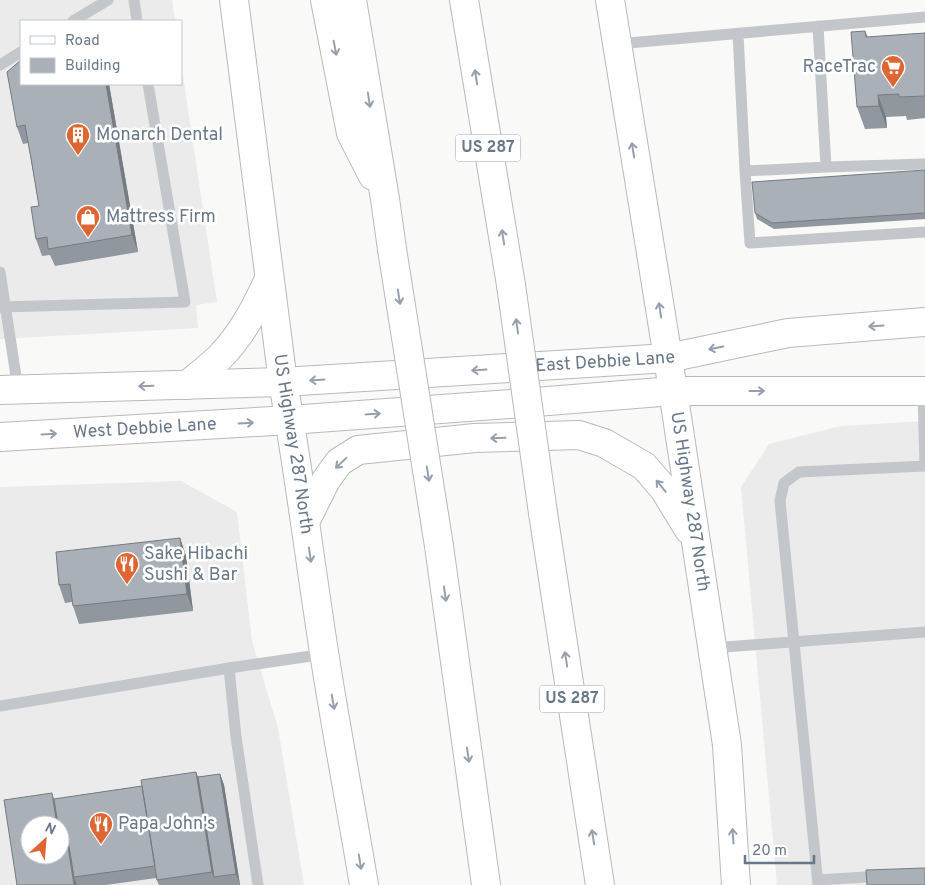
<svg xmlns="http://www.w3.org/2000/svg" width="925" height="885" viewBox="0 0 925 885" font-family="Overpass,sans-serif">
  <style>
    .built { fill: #eaebea; fill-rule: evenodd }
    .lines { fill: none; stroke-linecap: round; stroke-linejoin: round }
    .secondary-casing { stroke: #b5babf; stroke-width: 30 }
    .highway-casing { stroke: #b6b9bd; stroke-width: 30 }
    .lane { stroke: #c3c6cb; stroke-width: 11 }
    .secondary { stroke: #fff; stroke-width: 28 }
    .highway { stroke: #fff; stroke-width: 28 }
    .highway-bridge-casing { stroke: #b6b9bd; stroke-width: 30; stroke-linecap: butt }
    .highway-bridge { stroke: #fff; stroke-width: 28 }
    .wall { fill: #91979e }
    .shaded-wall { fill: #767b81 }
    .building { fill: #a9b0b8; stroke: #767b81 }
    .oneway { stroke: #96a0ac }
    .labels { text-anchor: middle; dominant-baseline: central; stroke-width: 5; stroke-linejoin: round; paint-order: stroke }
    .shield { fill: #fff; stroke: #96a0ac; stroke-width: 1 }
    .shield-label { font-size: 16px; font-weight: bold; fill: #697888 }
    .poi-label { font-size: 18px; fill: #697888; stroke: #fff; text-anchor: start }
    .street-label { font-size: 18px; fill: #697888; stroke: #fff }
  </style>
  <rect width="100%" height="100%" fill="#f9faf7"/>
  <path class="built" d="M0,0H172L175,21H21V84H181V63L217,302L196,305L198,328L0,339Z
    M925,421V885H777L741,487L769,444L841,426Z
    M181,481L237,512L252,641L278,728L304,885H0V487ZM30,825H60V855H30Z"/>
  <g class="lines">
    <g class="secondary-casing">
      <g id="secondary">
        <path id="s1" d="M234,0L283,382C299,472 310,562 324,652C336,730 351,807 364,885"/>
        <path id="s2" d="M610,0L668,358L727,745L736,885"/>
        <path d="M187,385C198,376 210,367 220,357C242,335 256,307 269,279"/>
        <path id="s3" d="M0,390L283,382L668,358L788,333L925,322"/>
        <path id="s4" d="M0,437L290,420L523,403L673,391H925"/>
        <path d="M305,522L326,480L339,462L358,450L475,438L579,435L604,443L644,466L664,489L689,530"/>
      </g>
    </g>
    <g class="highway-casing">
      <path id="highway" d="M325,0L351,133L373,176
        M352,0L385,199L392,249
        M464,0L511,285
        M543,513L600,885
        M439,546L486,885"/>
    </g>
    <path class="lane" d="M134,0L137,21
      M73,21L108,0
      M738,34L745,171L826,167L818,26
      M617,44L925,17
      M0,65L21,52
      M826,167L925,164
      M745,171L750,243L925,232
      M0,272L18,389
      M0,307L185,302L148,84
      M923,391L925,466
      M712,648L925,632
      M229,668L236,737L258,885
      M0,706L229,668L325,654
      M818,880L881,876
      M818,885L780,501L784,483L799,472L925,466"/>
    <use href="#secondary" class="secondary"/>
    <use href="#highway" class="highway"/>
    <g class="highway-bridge-casing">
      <path id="highway-bridge" d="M392,249L439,546
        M511,285L543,513"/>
    </g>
    <use href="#highway-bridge" class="highway-bridge"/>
  </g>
  <path class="wall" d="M865,31L868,37L925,33V118L907,120L906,116L886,117L887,128L865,129L857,107Z
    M21,84H109L138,252L55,266L50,255L42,256L36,239L39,206L28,143L23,144L17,127Z
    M925,170V219L774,229L757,219L755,213Z
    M180,538L186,556L193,611L79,624L73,606L72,602L65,603L59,585Z
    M196,772L198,777L220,774L224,785L240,885H159L156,878L106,885H17L54,799L142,786Z"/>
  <path class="shaded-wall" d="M106,84H109L138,252L132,235Z
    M878,95L886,117L887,128L879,106Z
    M180,538L186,556L193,611L187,594Z
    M196,772L202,789L214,877L212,872Z
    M220,774L224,785L240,885L236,874Z
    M52,793L58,811L64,847H61L66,859L60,843V825H57Z
    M67,840L74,858V877L77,885H74Z"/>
  <path class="building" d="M865,31L866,37L925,33V96L899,97V94L878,95L879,106L857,107L851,32Z
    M21,60V84H106L132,235L48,249L47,237L36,239L31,207L39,206L32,164L25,125L17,127L7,72Z
    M925,170V213L772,223L755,213L752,182Z
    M180,538L187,594L73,606L70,584L59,585L56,552Z
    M196,772L212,872L157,880L141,780Z
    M220,774L236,874L214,877L198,777Z
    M142,786L155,866L74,877L69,846L67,840L61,841L60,825H58L54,799Z
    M52,793L57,825H30V855H60V841L67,840L74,885H17L4,800Z
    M925,868V885H867L866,870Z"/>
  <defs><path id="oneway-shaft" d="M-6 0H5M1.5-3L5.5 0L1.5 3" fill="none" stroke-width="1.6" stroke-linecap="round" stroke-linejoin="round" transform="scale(1.25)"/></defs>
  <g class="oneway">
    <use href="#oneway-shaft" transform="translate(335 48) rotate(79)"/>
    <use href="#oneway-shaft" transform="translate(476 77) rotate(-99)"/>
    <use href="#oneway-shaft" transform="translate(369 100) rotate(81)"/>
    <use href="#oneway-shaft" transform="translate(633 150) rotate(-99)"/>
    <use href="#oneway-shaft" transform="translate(503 237) rotate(-99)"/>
    <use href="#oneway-shaft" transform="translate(399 297) rotate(81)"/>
    <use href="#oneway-shaft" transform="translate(660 310) rotate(-99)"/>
    <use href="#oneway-shaft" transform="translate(517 326) rotate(-98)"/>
    <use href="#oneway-shaft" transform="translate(876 326) rotate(176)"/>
    <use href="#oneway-shaft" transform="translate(716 348) rotate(168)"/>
    <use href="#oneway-shaft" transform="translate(479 370) rotate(176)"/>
    <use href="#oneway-shaft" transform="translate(317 380) rotate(176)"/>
    <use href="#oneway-shaft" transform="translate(146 386) rotate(178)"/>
    <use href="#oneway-shaft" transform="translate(757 391)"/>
    <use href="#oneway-shaft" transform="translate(373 414) rotate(-4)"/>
    <use href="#oneway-shaft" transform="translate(246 423) rotate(-3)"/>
    <use href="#oneway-shaft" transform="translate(49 434) rotate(-3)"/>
    <use href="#oneway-shaft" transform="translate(498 438) rotate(178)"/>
    <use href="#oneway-shaft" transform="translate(341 463) rotate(137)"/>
    <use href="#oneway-shaft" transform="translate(428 474) rotate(81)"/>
    <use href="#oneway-shaft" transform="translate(661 486) rotate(-129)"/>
    <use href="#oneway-shaft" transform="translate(310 555) rotate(82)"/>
    <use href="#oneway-shaft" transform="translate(445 594) rotate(82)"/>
    <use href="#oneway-shaft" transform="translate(566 659) rotate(-99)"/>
    <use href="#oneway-shaft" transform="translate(333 702) rotate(80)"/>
    <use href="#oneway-shaft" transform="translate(468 755) rotate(82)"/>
    <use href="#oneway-shaft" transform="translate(733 836) rotate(-94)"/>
    <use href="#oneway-shaft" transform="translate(593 837) rotate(-99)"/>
    <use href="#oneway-shaft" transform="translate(360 862) rotate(81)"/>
  </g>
  <defs>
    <g id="supermarket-pin" transform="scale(1.25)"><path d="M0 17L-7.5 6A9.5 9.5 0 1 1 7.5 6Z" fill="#df6632" stroke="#fff"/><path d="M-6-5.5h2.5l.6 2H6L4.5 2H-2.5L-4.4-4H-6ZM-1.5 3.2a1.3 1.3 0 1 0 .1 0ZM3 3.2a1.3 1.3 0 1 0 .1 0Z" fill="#fff"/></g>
    <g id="building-pin" transform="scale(1.25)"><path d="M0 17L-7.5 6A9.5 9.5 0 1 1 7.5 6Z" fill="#df6632" stroke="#fff"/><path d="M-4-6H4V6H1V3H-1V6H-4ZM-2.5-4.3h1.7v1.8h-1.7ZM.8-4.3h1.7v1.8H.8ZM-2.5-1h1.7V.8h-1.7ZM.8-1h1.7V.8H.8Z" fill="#fff"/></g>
    <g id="shop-pin" transform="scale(1.25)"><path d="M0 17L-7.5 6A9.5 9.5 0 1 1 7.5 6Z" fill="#df6632" stroke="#fff"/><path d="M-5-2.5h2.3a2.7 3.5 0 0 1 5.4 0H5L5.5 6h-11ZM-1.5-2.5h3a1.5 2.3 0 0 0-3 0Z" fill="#fff"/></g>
    <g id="restaurant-pin" transform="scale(1.25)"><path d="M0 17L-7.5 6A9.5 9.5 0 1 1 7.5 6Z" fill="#df6632" stroke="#fff"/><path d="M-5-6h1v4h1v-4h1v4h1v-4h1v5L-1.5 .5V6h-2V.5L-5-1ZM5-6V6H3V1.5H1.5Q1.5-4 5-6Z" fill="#fff"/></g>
  </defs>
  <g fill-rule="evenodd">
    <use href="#supermarket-pin" x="893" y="67"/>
    <use href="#building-pin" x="78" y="135"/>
    <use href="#shop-pin" x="88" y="217"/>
    <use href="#restaurant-pin" x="127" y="564"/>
    <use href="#restaurant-pin" x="101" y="824"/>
  </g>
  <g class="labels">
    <g class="shield">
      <rect x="455.5" y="134.5" width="65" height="27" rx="4"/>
      <rect x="539.5" y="685.5" width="65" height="27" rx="4"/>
    </g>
    <g class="shield-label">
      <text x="488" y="148">US 287</text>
      <text x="572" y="699">US 287</text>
    </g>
    <g class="poi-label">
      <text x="876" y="67" text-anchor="end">RaceTrac</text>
      <text x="96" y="135">Monarch Dental</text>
      <text x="106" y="217">Mattress Firm</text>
      <text x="144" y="554">Sake Hibachi<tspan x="144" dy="21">Sushi &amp; Bar</tspan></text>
      <text x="118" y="824">Papa John's</text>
    </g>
    <g class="street-label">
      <text stroke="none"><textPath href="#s3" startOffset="606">East Debbie Lane</textPath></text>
      <text stroke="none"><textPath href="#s4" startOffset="145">West Debbie Lane</textPath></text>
      <text stroke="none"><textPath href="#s1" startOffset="448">US Highway 287 North</textPath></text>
      <text stroke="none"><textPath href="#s2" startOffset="508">US Highway 287 North</textPath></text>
    </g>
  </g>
  <rect x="20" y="20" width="162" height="65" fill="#ffffff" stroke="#c3c9cf"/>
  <rect x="30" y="36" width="25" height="8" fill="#ffffff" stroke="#c3c9cf"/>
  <text x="65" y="45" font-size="15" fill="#697888">Road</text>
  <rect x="30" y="58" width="25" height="15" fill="#a9b0b8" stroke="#c3c9cf"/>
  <text x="65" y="70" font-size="15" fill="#697888">Building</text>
  <g transform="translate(45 840) rotate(26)"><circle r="24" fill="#ffffff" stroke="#c3c9cf"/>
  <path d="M0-4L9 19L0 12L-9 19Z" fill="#df6632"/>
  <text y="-8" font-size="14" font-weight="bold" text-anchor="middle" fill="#697888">N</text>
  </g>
  <path d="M745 855v8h69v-8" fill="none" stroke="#697888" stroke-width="2.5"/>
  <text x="752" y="855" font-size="15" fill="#697888" stroke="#ffffff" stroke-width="4" paint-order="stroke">20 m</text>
</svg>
